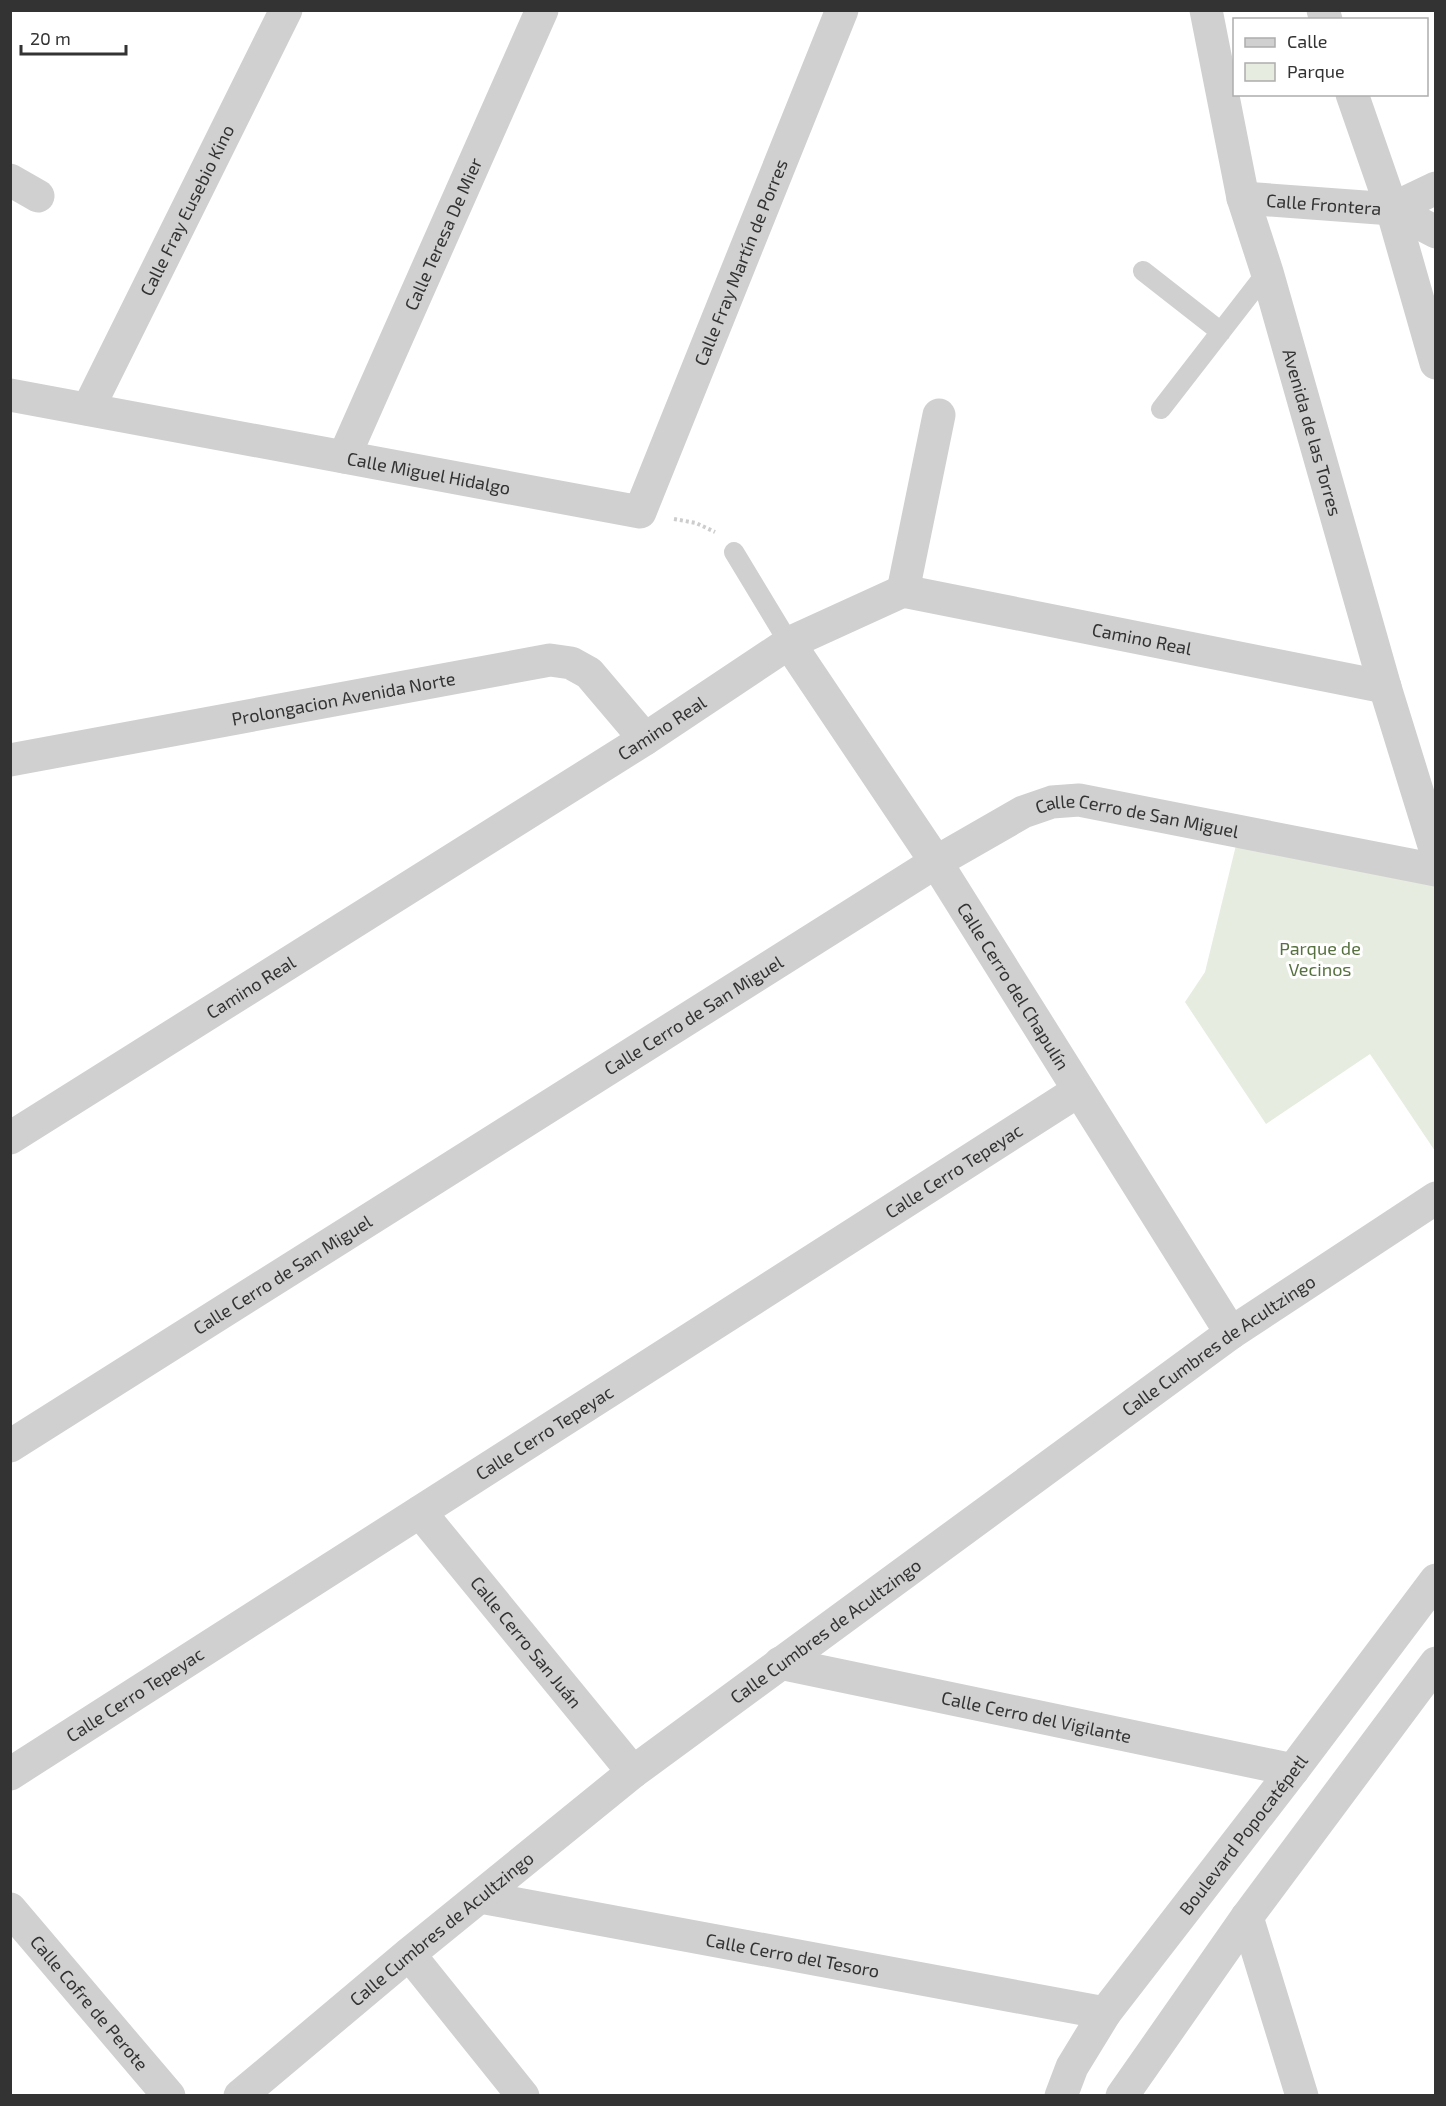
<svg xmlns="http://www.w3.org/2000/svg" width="1446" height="2106" viewBox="0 0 1446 2106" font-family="'Exo 2',sans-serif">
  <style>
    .green { fill: #e6ecdf }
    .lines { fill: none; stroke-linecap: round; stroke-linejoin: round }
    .path { stroke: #cdcdcd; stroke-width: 4; stroke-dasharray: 3 3; stroke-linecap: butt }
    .service { stroke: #d0d0d0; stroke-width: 20 }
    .minor { stroke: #d0d0d0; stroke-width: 33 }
    .tertiary { stroke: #d0d0d0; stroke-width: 33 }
    .labels { text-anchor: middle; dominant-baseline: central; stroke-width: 6; stroke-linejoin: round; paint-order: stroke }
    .street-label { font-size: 18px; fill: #333; stroke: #fff }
    .park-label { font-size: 18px; fill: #56703f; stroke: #fff }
  </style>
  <rect width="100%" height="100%" fill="#fff"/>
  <path class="green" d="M1239,833L1435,872V1151L1370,1054L1266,1124L1185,1002L1205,972Z"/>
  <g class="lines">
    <path class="path" d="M674,519L696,523L715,532"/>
    <path class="service" d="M1143,271L1221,332
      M1161,409L1267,272
      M734,552L789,643"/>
    <g class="minor">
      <path d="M10,180L38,196"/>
      <path id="s1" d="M1243,198L1392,209L1436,188"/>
      <path d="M1392,209L1436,232"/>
      <path id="s2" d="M10,395L640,512L842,10"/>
      <path id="s3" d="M88,409L286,10"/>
      <path id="s4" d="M344,457L542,10"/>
      <path d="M903,591L939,415"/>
      <path id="s5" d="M789,643L936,862L1231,1333"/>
      <path id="s6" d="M10,760L550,660L571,663L589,673L645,739"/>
      <path id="s7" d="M10,1138L645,739L789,643L903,591L1385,687"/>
      <path id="s8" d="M10,1446L936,862L1023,812L1052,802L1079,800L1436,870"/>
      <path id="s9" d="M420,1512L633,1772"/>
      <path id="s10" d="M780,1663L1293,1770"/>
      <path id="s11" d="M10,1774L1078,1091"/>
      <path id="s12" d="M480,1897L1105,2013"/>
      <path id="s13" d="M10,1909L169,2096"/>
      <path d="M1247,1917L1302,2096"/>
      <path d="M409,1954L523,2096"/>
    </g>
    <g class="tertiary">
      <path id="s14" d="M1206,10L1243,198L1267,272L1385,687L1436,852"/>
      <path d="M1323,10L1326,20"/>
      <path d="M1352,94L1392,209L1436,363"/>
      <path id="s15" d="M240,2096L409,1954L633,1772L1231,1333L1436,1198"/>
      <path id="s16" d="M1061,2096L1072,2067L1105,2013L1293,1770L1436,1580"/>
      <path d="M1122,2096L1247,1917L1436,1663"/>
    </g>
  </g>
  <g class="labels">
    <g class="street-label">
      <text stroke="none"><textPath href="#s1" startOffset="81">Calle Frontera</textPath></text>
      <text stroke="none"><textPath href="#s3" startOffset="222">Calle Fray Eusebio Kino</textPath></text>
      <text stroke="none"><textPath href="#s4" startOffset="244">Calle Teresa De Mier</textPath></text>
      <text stroke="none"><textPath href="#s2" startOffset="910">Calle Fray Martín de Porres</textPath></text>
      <text stroke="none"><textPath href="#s14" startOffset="436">Avenida de las Torres</textPath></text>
      <text stroke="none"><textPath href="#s2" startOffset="426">Calle Miguel Hidalgo</textPath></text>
      <text stroke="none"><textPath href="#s7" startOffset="1292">Camino Real</textPath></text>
      <text stroke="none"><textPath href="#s6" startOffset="339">Prolongacion Avenida Norte</textPath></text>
      <text stroke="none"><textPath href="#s7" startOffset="770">Camino Real</textPath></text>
      <text stroke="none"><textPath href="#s8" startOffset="1312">Calle Cerro de San Miguel</textPath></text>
      <text stroke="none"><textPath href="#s5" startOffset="410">Calle Cerro del Chapulín</textPath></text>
      <text stroke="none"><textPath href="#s7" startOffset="284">Camino Real</textPath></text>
      <text stroke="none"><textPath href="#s8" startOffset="808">Calle Cerro de San Miguel</textPath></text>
      <text stroke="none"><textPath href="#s11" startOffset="1120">Calle Cerro Tepeyac</textPath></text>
      <text stroke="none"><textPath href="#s8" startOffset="322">Calle Cerro de San Miguel</textPath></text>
      <text stroke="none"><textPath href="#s15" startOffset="1234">Calle Cumbres de Acultzingo</textPath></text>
      <text stroke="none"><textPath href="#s11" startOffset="634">Calle Cerro Tepeyac</textPath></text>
      <text stroke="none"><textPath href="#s15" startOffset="748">Calle Cumbres de Acultzingo</textPath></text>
      <text stroke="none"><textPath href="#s9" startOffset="168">Calle Cerro San Juán</textPath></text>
      <text stroke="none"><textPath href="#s11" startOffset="148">Calle Cerro Tepeyac</textPath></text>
      <text stroke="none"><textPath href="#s10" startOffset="262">Calle Cerro del Vigilante</textPath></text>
      <text stroke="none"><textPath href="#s16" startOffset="320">Boulevard Popocatépetl</textPath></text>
      <text stroke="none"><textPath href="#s15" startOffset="262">Calle Cumbres de Acultzingo</textPath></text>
      <text stroke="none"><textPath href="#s12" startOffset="318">Calle Cerro del Tesoro</textPath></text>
      <text stroke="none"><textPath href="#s13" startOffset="123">Calle Cofre de Perote</textPath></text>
    </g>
    <g class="park-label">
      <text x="1320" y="948">Parque de<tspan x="1320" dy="21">Vecinos</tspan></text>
    </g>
  </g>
  <rect width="1446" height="2106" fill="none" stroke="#333333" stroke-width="24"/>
  <rect x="1233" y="18" width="195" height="78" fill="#ffffff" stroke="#adadad" stroke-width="1.5"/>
  <rect x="1245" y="38" width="30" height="9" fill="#d0d0d0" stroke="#adadad" stroke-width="1.5"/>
  <text x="1287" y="48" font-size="18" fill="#333333">Calle</text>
  <rect x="1245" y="63" width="30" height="18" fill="#e6ecdf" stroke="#adadad" stroke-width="1.5"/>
  <text x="1287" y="78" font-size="18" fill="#333333">Parque</text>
  <path d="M21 45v9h105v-9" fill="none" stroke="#333333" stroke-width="3"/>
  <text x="30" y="45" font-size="18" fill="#333333" stroke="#ffffff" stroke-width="4.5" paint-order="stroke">20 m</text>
</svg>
